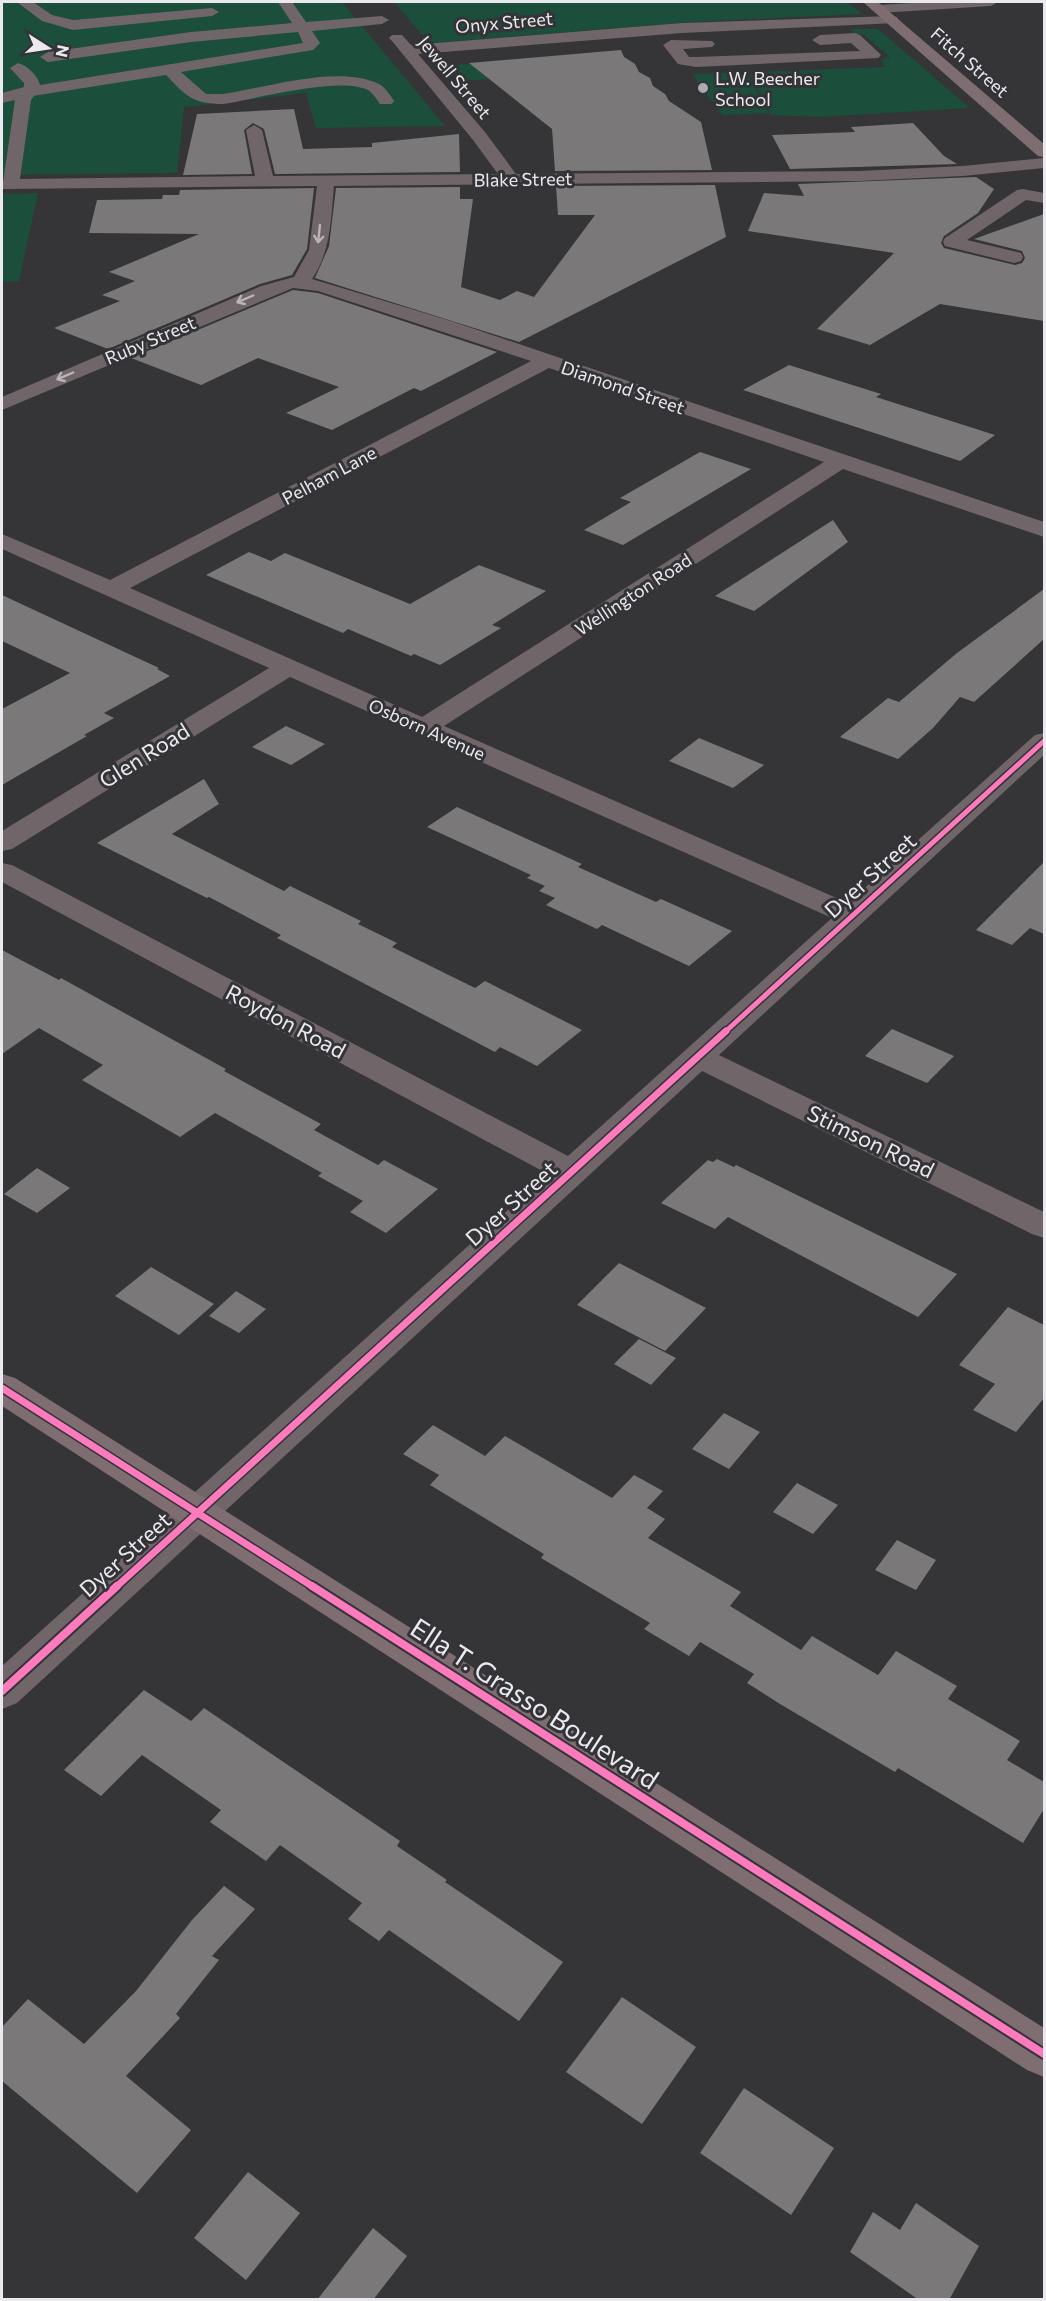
<svg xmlns="http://www.w3.org/2000/svg" width="1046" height="2301" viewBox="0 0 1046 2301" font-family="Commissioner,sans-serif">
  <style>
    .green { fill: #1b4f3b }
    .building { fill: #7a7878 }
    .lines { fill: none; stroke-linecap: round; stroke-linejoin: round }
    .minor { fill: #706568; fill-rule: evenodd }
    .major { fill: #7e6e72; fill-rule: evenodd }
    .cycleway-far2-casing { stroke: #343338; stroke-width: 8 }
    .cycleway-far1-casing { stroke: #343338; stroke-width: 10 }
    .cycleway-casing { stroke: #343338; stroke-width: 12 }
    .cycleway-far2 { stroke: #fd7abc; stroke-width: 5 }
    .cycleway-far1 { stroke: #fd7abc; stroke-width: 7 }
    .cycleway { stroke: #fd7abc; stroke-width: 8 }
    .oneway { stroke: #b9b4b8 }
    .poi-dot { fill: #abaaad; stroke: #343338; stroke-width: 2 }
    .labels { text-anchor: middle; dominant-baseline: central; stroke-width: 6; stroke-linejoin: round; paint-order: stroke }
    .far-street-label { font-size: 18px; fill: #eae9ed; stroke: #343338 }
    .far-poi-label { font-size: 18px; fill: #eae9ed; stroke: #343338; text-anchor: start }
    .street-label { font-size: 22px; fill: #eae9ed; stroke: #343338 }
    .near-street-label { font-size: 27px; fill: #eae9ed; stroke: #343338 }
  </style>
  <rect width="100%" height="100%" fill="#353437"/>
  <path class="green" d="M2,2H342L445,126L316,128L306,93L184,107L177,173L2,175Z
    M394,2H847L862,14L692,22L429,43Z
    M851,29H878L970,108L819,117L771,115L750,75H756L755,72L885,67L881,59L890,57L863,34H855Z
    M475,63L490,79L461,81L449,66Z
    M746,72L769,113L722,115L703,89H701L693,74Z
    M38,193L19,281L2,282V194Z"/>
  <path class="building" d="M621,50L624,57L635,64L639,72L650,78L653,86L665,94L669,101L701,122L712,170L555,171L552,129L469,63Z
    M294,109L303,149L372,147V143L459,134L460,172L275,174L264,129L253,123L244,130L252,174L183,175L197,114Z
    M913,123L944,156L957,164L790,169L772,135L855,132L851,127Z
    M976,177L994,189L978,213L944,236L941,243L944,248L1015,265L1022,263L1025,258L1022,251L974,239L1044,214V321L940,304L870,345L817,329L894,253L748,231L764,193L804,196L798,184Z
    M715,185L726,237L519,342L315,278L329,246L336,188L460,187V199H473L461,287L500,300L517,291L534,297L595,215H558L556,186Z
    M314,188L307,249L292,275L260,284L108,349L54,328L120,301L102,295L135,281L109,272L199,234L89,233L97,200L162,199L163,195H179L180,190Z
    M293,290L318,293L497,352L421,391L414,388L332,430L286,413L339,387L258,358L201,385L131,358Z
    M789,365L881,394L876,397L995,435L960,461L743,390Z
    M700,452L751,469L623,545L584,530L631,502L620,498Z
    M833,520L848,542L754,611L715,596Z
    M249,552L271,561L285,553L410,604L479,565L546,591L492,625L501,628L440,665L414,654L411,656L348,629L343,633L206,575Z
    M1044,589V639L974,702L960,697L933,728L898,759L840,737L888,698L899,702L957,653Z
    M2,595L159,668L157,669L170,676L104,713L114,718L84,735L87,736L2,785V709L70,673L2,641Z
    M286,726L325,744L291,765L252,747Z
    M699,738L764,765L733,788L669,761Z
    M204,779L219,804L172,834L284,891L290,886L361,921L358,924L397,943L392,947L475,988L485,981L582,1030L537,1066L500,1047L495,1052L304,952L277,938L281,935L209,897L207,898L97,843Z
    M457,807L582,864L578,867L656,902L661,899L732,931L689,966L602,925L597,929L546,905L555,898L539,891L545,886L527,878L531,875L427,827Z
    M1044,862V934L1030,928L1012,945L976,930Z
    M2,950L59,980L61,978L226,1069L224,1071L321,1124L314,1130L378,1165L384,1160L438,1189L386,1233L350,1212L363,1201L318,1176L322,1173L215,1113L180,1137L82,1080L103,1065L39,1028L2,1054Z
    M892,1029L954,1056L927,1083L865,1056Z
    M717,1159L734,1167L736,1165L957,1274L918,1317L728,1217L715,1229L661,1203L708,1160L713,1162Z
    M37,1168L70,1188L37,1213L4,1194Z
    M619,1263L706,1308L665,1351L577,1305Z
    M151,1267L214,1304L179,1335L115,1296Z
    M236,1291L266,1309L239,1333L209,1316Z
    M1008,1307L1044,1325V1398L1016,1432L973,1410L995,1384L959,1365Z
    M639,1339L676,1358L651,1385L614,1364Z
    M724,1413L760,1432L729,1469L692,1449Z
    M433,1425L485,1456L505,1436L612,1498L634,1475L663,1491L647,1508L665,1519L648,1538L741,1592L730,1606L801,1650L812,1636L878,1675L896,1651L957,1686L948,1699L1020,1741L1007,1760L1044,1782V1809L1023,1843L898,1768L895,1772L780,1704L747,1683L754,1674L700,1642L689,1656L644,1629L650,1623L541,1558L544,1554L430,1485L439,1475L403,1454Z
    M797,1483L838,1505L813,1534L773,1512Z
    M897,1540L936,1560L916,1590L875,1570Z
    M144,1690L191,1721L204,1708L400,1841L397,1846L447,1880L445,1882L563,1962L519,2021L389,1930L379,1941L348,1919L362,1903L280,1845L266,1861L210,1822L221,1810L142,1755L101,1796L64,1770Z
    M224,1886L255,1909L212,1956L219,1960L176,2014L180,2018L126,2076L191,2130L137,2193L2,2081V2027L28,1999L84,2044L136,1991L192,1920Z
    M622,1997L696,2047L642,2124L566,2072Z
    M744,2088L834,2148L791,2215L700,2153Z
    M248,2172L300,2213L246,2280L194,2238Z
    M916,2203L979,2246L949,2300H919L850,2252L873,2212L900,2230Z
    M373,2228L407,2256L373,2300H317Z"/>
  <g class="lines">
    <path class="minor" d="M17,2H33L52,15L73,20L212,8L219,12L212,16L73,30L42,21Z
      M278,2H292L306,22L382,16L389,20L382,24L312,31L320,43L313,50L181,72L206,94H223C266,88 338,64 379,84C385,87 390,95 394,101L392,104H380C377,100 373,93 368,90C339,76 256,99 223,104C193,104 186,96 166,75L39,95L34,96L31,100L20,179L255,176L246,130L254,125L262,130L273,176L498,174L473,140L392,41L389,38L392,35H402L411,45L682,23L892,16L897,17L899,20L897,23L682,33L418,54L485,132L516,174L859,171L963,166L1044,158V168L963,176L859,181L334,186C331,219 331,251 312,279L451,321L1044,522V537L843,469L444,726L848,903L1035,735L1044,733V755L719,1055L1044,1212V1238L1032,1234L702,1071L17,1703L2,1709V1666L548,1174L2,882V863L12,865L568,1156L832,918L290,677L12,849L2,851V831L269,668L2,549V534L110,580L531,361L318,291L293,288L2,410V397L261,286L294,277L309,250L317,186L2,189L15,100L2,103V93L24,87V83L10,68L18,63C27,65 38,76 40,85L303,43L298,32L191,42L48,62L40,57L48,52L191,32L292,23ZM549,368L824,462L422,717L130,588Z
      M928,2H998L991,6L879,13L872,9L879,5Z
      M855,33L860,35L878,52L881,55L878,58L696,67L678,64L663,45L671,40L712,41L715,44L712,47L683,49L689,57H696L860,51L851,43L820,45L812,40L820,35Z
      M1023,189L1044,193V203L1026,200L967,240L1021,253L1023,257L1021,261L1014,263L945,246L943,242L945,238L1017,190Z"/>
    <path class="major" d="M863,2H878L1044,144V157L1038,156Z
      M2,1374L15,1378L1044,2028V2077L1027,2070L2,1406Z"/>
    <g class="cycleway-far2-casing">
      <path id="cycleway-far2" d="M725,1032L1044,741"/>
    </g>
    <g class="cycleway-far1-casing">
      <path id="cycleway-far1" d="M2,1388L315,1588
        M115,1588L726,1031"/>
    </g>
    <g class="cycleway-casing">
      <path id="cycleway" d="M312,1586L1044,2054
        M2,1691L117,1586"/>
    </g>
    <use href="#cycleway-far2" class="cycleway-far2"/>
    <use href="#cycleway-far1" class="cycleway-far1"/>
    <use href="#cycleway" class="cycleway"/>
  </g>
  <defs><path id="oneway-shaft" d="M-6 0H5M1.5-3L5.5 0L1.5 3" fill="none" stroke-width="1.6" stroke-linecap="round" stroke-linejoin="round" transform="scale(1.5)"/></defs>
  <g class="oneway">
    <use href="#oneway-shaft" transform="translate(319 234) rotate(96)"/>
    <use href="#oneway-shaft" transform="translate(245 299) rotate(157)"/>
    <use href="#oneway-shaft" transform="translate(65 376) rotate(157)"/>
  </g>
  <circle class="poi-dot" cx="703" cy="88" r="6"/>
  <g class="labels">
    <g class="far-street-label">
      <text transform="translate(504 22) rotate(-5)">Onyx Street</text>
      <text transform="translate(970 62) rotate(41)">Fitch Street</text>
      <text transform="translate(455 77) rotate(50)">Jewell Street</text>
      <text transform="translate(523 179) rotate(-1)">Blake Street</text>
      <text transform="translate(150 340) rotate(-23)">Ruby Street</text>
      <text transform="translate(623 387) rotate(19)">Diamond Street</text>
      <text transform="translate(329 475) rotate(-28)">Pelham Lane</text>
      <text transform="translate(633 594) rotate(-33)">Wellington Road</text>
      <text transform="translate(427 729) rotate(24)">Osborn Avenue</text>
    </g>
    <g class="far-poi-label">
      <text x="715" y="78">L.W. Beecher<tspan x="715" dy="21">School</tspan></text>
    </g>
    <g class="street-label">
      <text transform="translate(144 755) rotate(-32)">Glen Road</text>
      <text transform="translate(870 875) rotate(-42)">Dyer Street</text>
      <text transform="translate(286 1021) rotate(28)">Roydon Road</text>
      <text transform="translate(871 1141) rotate(26)">Stimson Road</text>
      <text transform="translate(511 1203) rotate(-42)">Dyer Street</text>
      <text transform="translate(125 1554) rotate(-42)">Dyer Street</text>
    </g>
    <g class="near-street-label">
      <text transform="translate(535 1703) rotate(33)">Ella T. Grasso Boulevard</text>
    </g>
  </g>
  <rect width="1046" height="2301" fill="none" stroke="#eae9ed" stroke-width="6"/>
  <g transform="translate(48 48) rotate(102)" stroke="#343338" stroke-width="4.5" paint-order="stroke">
  <path d="M0-4.5L10 22L0 15L-10 22Z" fill="#eae9ed"/>
  <text y="-9" font-size="16" font-weight="bold" text-anchor="middle" fill="#eae9ed">N</text>
  </g>
</svg>
